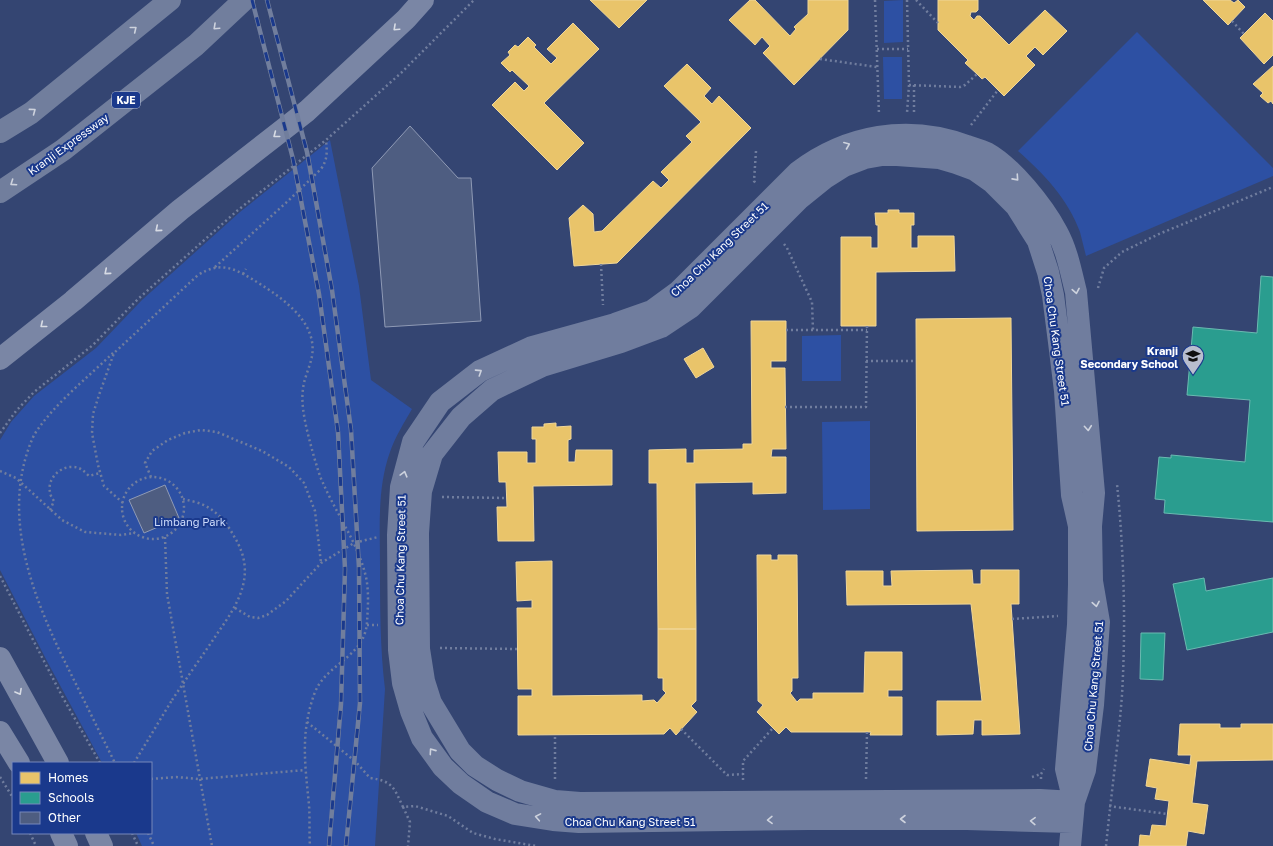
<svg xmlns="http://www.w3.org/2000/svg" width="1273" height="846" viewBox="0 0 1273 846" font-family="'Golos Text',sans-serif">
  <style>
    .green { fill: #2d50a3 }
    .homes { fill: #e9c46a; stroke: #f0d697 }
    .schools { fill: #2a9d8f; stroke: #6abab1 }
    .building { fill: #4e5d81; stroke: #8f9ab5 }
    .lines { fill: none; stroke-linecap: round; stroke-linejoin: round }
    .path { stroke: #707d9e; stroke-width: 2.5; stroke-dasharray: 2 3; stroke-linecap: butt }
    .minor { stroke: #707d9e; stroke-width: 22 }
    .major { stroke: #7a86a5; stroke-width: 22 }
    .highway { stroke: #717e9d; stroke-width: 22 }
    .rail-casing { stroke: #717e9d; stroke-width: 4.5 }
    .rail { stroke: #1a398c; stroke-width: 3; stroke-dasharray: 9; stroke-linecap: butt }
    .path-bridge { stroke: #707d9e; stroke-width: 2.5; stroke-dasharray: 2 3; stroke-linecap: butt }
    .oneway { stroke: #cdd2dd }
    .oneway2 { stroke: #d7dbe4 }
    .labels { text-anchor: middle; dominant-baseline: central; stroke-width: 4; stroke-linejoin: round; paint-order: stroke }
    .shield { fill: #1a398c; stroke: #bac4dc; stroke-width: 1 }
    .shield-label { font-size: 10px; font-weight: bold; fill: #fff }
    .street-label { font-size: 11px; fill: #fff; stroke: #1a398c }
    .poi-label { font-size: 11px; font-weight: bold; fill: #fff; stroke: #1a398c; text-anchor: end }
    .park-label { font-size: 11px; fill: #cbd9fa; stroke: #1a398c }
  </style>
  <rect width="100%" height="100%" fill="#344572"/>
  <path class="green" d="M903,0V42L884,43V1Z
    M1137,32L1273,168V176L1086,256C1084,248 1082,240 1080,232C1068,199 1044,174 1018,151Z
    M883,57H902V99H884Z
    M330,140L359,286L371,380L412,409C404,423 395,437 390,452C377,488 380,527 380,564C380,605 380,648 385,689L375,846H142L136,833H151V763H111L110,762L102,763L48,663L0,570V440L11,422L34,396L96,348L142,300L240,212Z
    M841,335V381H802V336Z
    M870,421V509L823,510L822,422Z"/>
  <path class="homes" d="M590,0H647L619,28Z
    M750,0H755L790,36L796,29L794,27L808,14V0H848V30L794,85L763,53L770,46L762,37L755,45L729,20Z
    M938,0H978V10L976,12H971L970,16L974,20L977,16H980L1009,45L1045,10L1067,31L1043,55L1035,47L1026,56L1035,65L1004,96L985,77L982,79L977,74L965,63L968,60L938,30Z
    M1203,0H1230L1234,3L1238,0L1245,7L1228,25Z
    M1265,13L1273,21V55L1264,64L1240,38Z
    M573,23L599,49L544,103L584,143L557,170L492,105L515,82L524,91L529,86L512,70L510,72L501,63L510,55L508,52L515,45L518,47L528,37L536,45L534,47L551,64L557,58L547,49Z
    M687,64L711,88L704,96L712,104L719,96L751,128L617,263L574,266L569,218L583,205L593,214L594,232L602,231L653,181L661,188L669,180L661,172L692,142L686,136L701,122L664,86Z
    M1273,66V104L1271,101L1268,103L1260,96L1263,93L1253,84Z
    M888,210H899V213H914V225H911V248H918V236H954L955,271L876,272V326H841V237H871V248H878V225H876L875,213H888Z
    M1011,318L1013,530L917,531L916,319Z
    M751,321H786V361H771V368H785L786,449H772L771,457H786V493L753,494V482L695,483L696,629H658L657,483H649V450L686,449V463H694V450L743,449V444H752Z
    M703,348L714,367L696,378L684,359Z
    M556,423V427L571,426V439L568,440V462H575L576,450H612V485L533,486L534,541H498L497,507H507L506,482H499L498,452H527V463H536V439H532V427H544V424Z
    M757,555H771V560H778V555H797L798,678H792V691L790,693L797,702L800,699H813V693H864L865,652H902V690H888V697H902V735H870L871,732H791L786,727L779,734L757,712L763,705L758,701Z
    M552,561V696L642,695V701L654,700L657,703L666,693L663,690V678H658V629H696V701L691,706L697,712L676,735L670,728L664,734L518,735V696H532V689H518L517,608H532V600L517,601L516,562Z
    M972,570L973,584H981V570H1019V604H1011L1020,734L982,735V720H974L973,734L937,735V701H982L971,604L847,605L846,571H883V586H892L891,571Z
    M1180,724H1220V728H1241V724H1273V760L1197,761L1192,803L1208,805L1204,834L1188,831L1186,846H1139L1140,835L1150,836L1152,825L1166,826L1169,801L1155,799L1157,788L1146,786L1150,759L1190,765L1191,755H1178Z"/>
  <path class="schools" d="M1261,276L1273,277V522L1164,513L1165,500L1155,499L1159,457L1171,458V455L1245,462L1250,400L1187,395L1193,327L1257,333Z
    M1204,578L1206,591L1273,578V632L1187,650L1173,584Z
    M1141,633H1165L1163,680L1140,679Z"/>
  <path class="building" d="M410,126L458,178H471L481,321L385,327L372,168Z
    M165,485L179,518L144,533L129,500Z"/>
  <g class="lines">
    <path class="path" d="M875,0L879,115
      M907,0L909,85L907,113
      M916,0L938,23
      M1232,21L1244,34
      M877,49H908
      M820,59L877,67
      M909,85L960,87L965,85L977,74
      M914,85V114
      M971,125L998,90
      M756,151L754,181L757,185
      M784,244L787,248L812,302L813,330
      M601,264L603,305
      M215,267L288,201L321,169C328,159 327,151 326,140
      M243,274L246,269
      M1098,288L1104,268L1122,252L1159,234L1273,187
      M786,330H867
      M113,353C87,378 53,405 34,435C0,510 30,590 64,660C81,694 98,729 115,763
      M866,361H916
      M785,407H866L867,326
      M0,433L16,411L34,392L93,345L138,299L238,210L326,140L401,73L474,0
      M0,471L16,478L62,520L85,532L121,535L135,533
      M151,477L145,463L152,451L168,440L185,433L201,430L217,432L262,451L289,467L304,483L315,511L321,563
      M122 508a31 31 0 1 1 62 0a31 31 0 1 1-62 0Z
      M442,497L507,498
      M183,499C191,501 202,503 209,508C221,515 229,527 235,538C256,573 240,601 219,631C211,643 202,656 193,669
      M123,503L104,486L98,465L92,433L93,414L99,395L114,353L198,275C219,262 232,267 252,279C278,295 318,320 312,356C310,367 304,378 303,389C300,409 309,438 314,457C317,466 319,475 323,483C337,515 358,543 366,577C369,591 368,608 367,622C365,657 327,663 315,692C300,732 305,764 309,805C310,818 309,832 310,846
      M50,510L54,501C52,498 50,495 50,492C47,479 60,466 73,467C80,467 84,471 89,476L100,473
      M165,537L167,594L212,846
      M0,576L62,696L100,763
      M235,608L250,617L258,618L267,615L286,601L321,563L354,543L378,537
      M1012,619L1058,616
      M367,625H378
      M440,648L518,649
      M307,722L356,762L370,778C393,781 394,788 403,807L415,806L448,816L473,833L495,839L536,846
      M681,729L727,775L743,774
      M134,763L172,700
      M0,777L13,798
      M1032,777L1041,774
      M151,779L176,777L199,779L305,770
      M555,779V734
      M866,779L867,732
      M1041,779V774L1044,769
      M743,780V761L773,728
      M1109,806L1167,814
      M403,807L410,822L408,846
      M30,833L36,846
      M132,833L138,846
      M148,833L154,846
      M1106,846C1111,796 1118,746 1122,695C1126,626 1124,552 1117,484"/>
    <path class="minor" d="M882,155H897L939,158L956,163L975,170L992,182L1016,206L1038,241L1048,272L1053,295L1059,342L1065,391L1072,495L1079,526V584L1078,625L1066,769L1074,802L1040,800L580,803L555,801L520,791L497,780L475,766L460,751L431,703L424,681L419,649L418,533L421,491L432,454L461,417L492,390L542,366L621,342L661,327L691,307L799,199L825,178L844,166L865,158Z
      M1070,846L1074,802L1085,770L1093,705L1099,622L1092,581L1091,526L1094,493L1076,292C1071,272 1067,250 1057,232C1043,206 1012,167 987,153C981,150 973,148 967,146C908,124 847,135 798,172L678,292L652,311L615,324L532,347L480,371L440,402L413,442L401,487L398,535L399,650L403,683L411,711L422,738L443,767L461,784L487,802L515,814L553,820L579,822L809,819H967L1072,822"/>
    <path class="major" d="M0,359L73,301L180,210L307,111L406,19L423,0
      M0,658L58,763
      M0,732L19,763
      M61,833L67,846
      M96,833L102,846"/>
    <path class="highway" d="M0,132L31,113L170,0
      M0,192L63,150L196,45L244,0"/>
    <g class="rail-casing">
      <path id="rail" d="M252,0L293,159L319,294L338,432L345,569L341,704L329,846
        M267,0L307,152L332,290L351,430L359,568L360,703L346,846"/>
    </g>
    <use href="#rail" class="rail"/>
    <path class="path-bridge" d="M172,700L193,669"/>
  </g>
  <defs><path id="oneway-chevron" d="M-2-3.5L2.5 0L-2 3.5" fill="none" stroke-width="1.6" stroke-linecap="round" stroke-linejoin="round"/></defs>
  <g class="oneway">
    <use href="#oneway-chevron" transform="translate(216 27) rotate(137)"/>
    <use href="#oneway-chevron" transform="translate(134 29) rotate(-39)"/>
    <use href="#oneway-chevron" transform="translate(33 111) rotate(-37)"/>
    <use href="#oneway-chevron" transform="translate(847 145) rotate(-22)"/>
    <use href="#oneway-chevron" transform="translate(1016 178) rotate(48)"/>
    <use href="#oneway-chevron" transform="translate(13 183) rotate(146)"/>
    <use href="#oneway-chevron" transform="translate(1076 291) rotate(80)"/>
    <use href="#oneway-chevron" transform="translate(479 372) rotate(-33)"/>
    <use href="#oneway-chevron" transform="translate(1088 428) rotate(85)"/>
    <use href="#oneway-chevron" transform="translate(404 474) rotate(-75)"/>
    <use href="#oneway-chevron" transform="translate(1096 604) rotate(80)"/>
    <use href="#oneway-chevron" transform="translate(432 751) rotate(-125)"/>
    <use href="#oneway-chevron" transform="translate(538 817) rotate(-170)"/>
    <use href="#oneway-chevron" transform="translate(903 819) rotate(180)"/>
    <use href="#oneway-chevron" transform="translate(770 820) rotate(179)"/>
    <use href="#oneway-chevron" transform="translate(1033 821) rotate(-178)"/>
  </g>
  <g class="oneway2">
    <use href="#oneway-chevron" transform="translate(396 28) rotate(137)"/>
    <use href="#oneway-chevron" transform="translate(276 135) rotate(142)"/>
    <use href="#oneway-chevron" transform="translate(158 229) rotate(140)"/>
    <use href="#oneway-chevron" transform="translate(107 272) rotate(140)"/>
    <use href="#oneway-chevron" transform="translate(43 325) rotate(141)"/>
    <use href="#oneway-chevron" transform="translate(19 692) rotate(61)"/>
  </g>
  <defs>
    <g id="school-pin" transform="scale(1.15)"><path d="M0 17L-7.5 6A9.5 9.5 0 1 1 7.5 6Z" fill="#b8bece" stroke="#1a398c"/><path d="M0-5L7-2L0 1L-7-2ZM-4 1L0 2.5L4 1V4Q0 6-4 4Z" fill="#111"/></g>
  </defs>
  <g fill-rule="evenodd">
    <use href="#school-pin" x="1193" y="356"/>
  </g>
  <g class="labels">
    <rect class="shield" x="112" y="92" width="28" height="16" rx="3"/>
    <g class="shield-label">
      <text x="126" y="100">KJE</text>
    </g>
    <g class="street-label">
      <text transform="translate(68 144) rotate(-36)">Kranji Expressway</text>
      <text transform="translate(719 249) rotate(-44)">Choa Chu Kang Street 51</text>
      <text transform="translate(1057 341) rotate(82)">Choa Chu Kang Street 51</text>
      <text transform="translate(400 560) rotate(-89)">Choa Chu Kang Street 51</text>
      <text transform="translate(1093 686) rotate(-85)">Choa Chu Kang Street 51</text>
      <text x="630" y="821">Choa Chu Kang Street 51</text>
    </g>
    <g class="poi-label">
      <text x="1178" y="350">Kranji<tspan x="1178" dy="13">Secondary School</tspan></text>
    </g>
    <g class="park-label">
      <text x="190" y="521">Limbang Park</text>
    </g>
  </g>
  <rect x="12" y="762" width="140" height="72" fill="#1a398c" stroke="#7688ba"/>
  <rect x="20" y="772" width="20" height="12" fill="#e9c46a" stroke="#7688ba"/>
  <text x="48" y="782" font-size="12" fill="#ffffff">Homes</text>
  <rect x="20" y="792" width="20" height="12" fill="#2a9d8f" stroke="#7688ba"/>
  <text x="48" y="802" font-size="12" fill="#ffffff">Schools</text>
  <rect x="20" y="812" width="20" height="12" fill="#4e5d81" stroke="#7688ba"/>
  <text x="48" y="822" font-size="12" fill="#ffffff">Other</text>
</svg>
